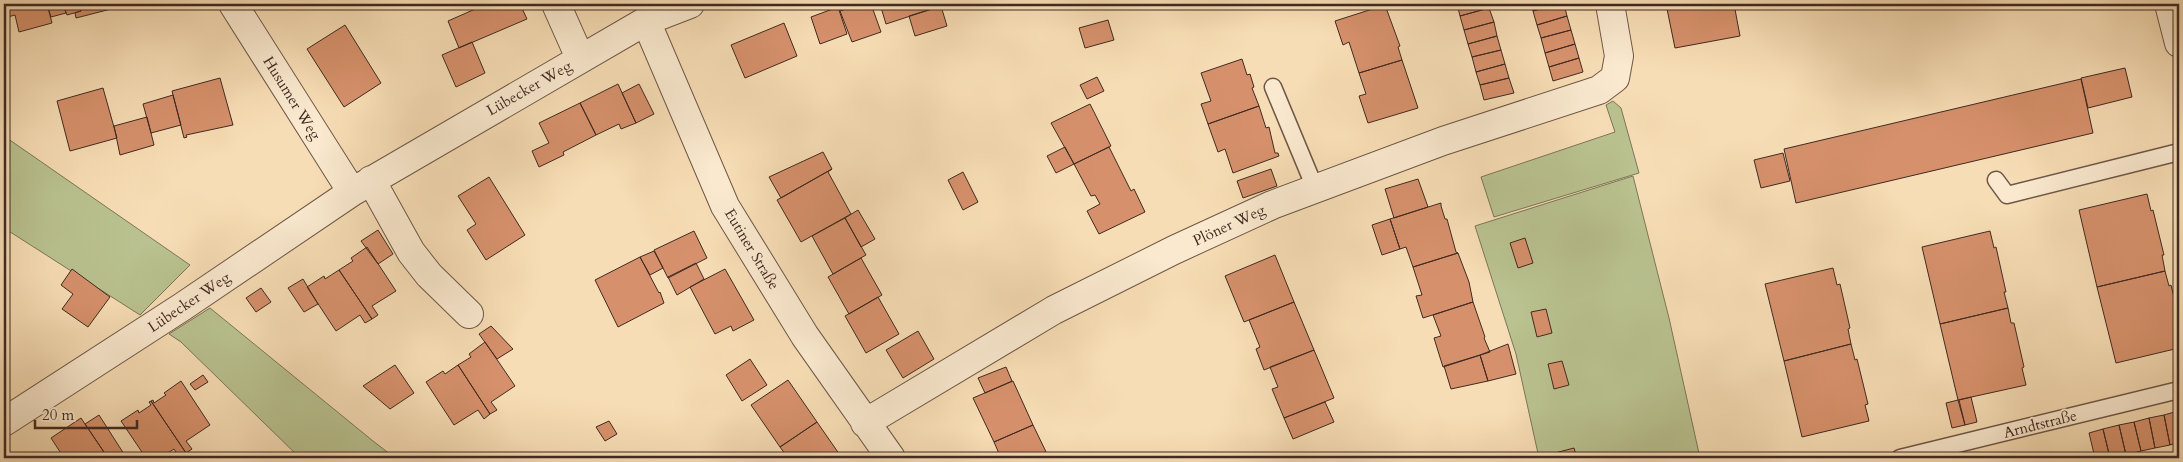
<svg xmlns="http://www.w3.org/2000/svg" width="2183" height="462" viewBox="0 0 2183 462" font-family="Cardo,serif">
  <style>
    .green { fill: #b9c290; stroke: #7c7659 }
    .building { fill: #d6916c; stroke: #402a22 }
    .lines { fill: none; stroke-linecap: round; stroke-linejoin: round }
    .service-casing { stroke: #6e5747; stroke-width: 19 }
    .minor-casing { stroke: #6e5747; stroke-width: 30 }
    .service { stroke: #fae9cf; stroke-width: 16 }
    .minor { stroke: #fae9cf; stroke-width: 28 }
    .labels { text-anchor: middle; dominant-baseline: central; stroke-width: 4; stroke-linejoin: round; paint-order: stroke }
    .street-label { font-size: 15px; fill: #402a22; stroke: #fae9cf }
  </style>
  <rect width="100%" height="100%" fill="#f7ddb5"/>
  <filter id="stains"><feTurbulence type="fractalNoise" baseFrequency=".004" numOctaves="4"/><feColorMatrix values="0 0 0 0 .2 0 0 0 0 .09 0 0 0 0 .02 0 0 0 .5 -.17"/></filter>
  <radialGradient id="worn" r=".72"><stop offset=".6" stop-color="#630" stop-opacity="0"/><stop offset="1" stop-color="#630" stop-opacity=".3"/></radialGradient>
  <path class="green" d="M1613,101L1621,108L1639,173L1494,217L1481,177L1615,132L1606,105Z
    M4,136L190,265L140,315L4,228Z
    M1633,176L1669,318L1700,458H1539L1516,354L1475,226Z
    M210,308L373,441L395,458H300L181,342L169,334Z"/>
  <path class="building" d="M4,4H47L52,23L19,32L15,15L4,18Z
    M47,4H63L66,13L51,17Z
    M63,4H79L81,11L67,15Z
    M79,4H114L115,8L76,18L75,13L81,11Z
    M481,4H520L527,19L459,48L448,21L482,6Z
    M860,4H871L881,32L852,42L840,11Z
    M880,4H940L941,6L886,24Z
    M1457,4H1488L1489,8L1460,16Z
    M1531,4H1557L1533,11Z
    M1557,4H1564L1567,16L1537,25L1533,11Z
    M1666,4H1734L1740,36L1675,48Z
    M1385,5L1400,46L1398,47L1402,60L1359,73L1349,42L1343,45L1335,21Z
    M941,6L947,26L915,36L909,16Z
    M838,7L847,34L820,44L811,17Z
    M1489,8L1494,22L1464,30L1460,16Z
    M1567,16L1571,30L1541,38L1537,25Z
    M1108,20L1114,40L1085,48L1079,28Z
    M1494,22L1497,36L1468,44L1464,30Z
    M784,23L797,56L745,78L731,45Z
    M345,25L381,83L344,107L307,49Z
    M1571,30L1575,44L1545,53L1541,38Z
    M1497,36L1501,50L1472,57L1468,44Z
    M472,42L485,73L456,87L442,55Z
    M1575,44L1579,58L1549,67L1545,53Z
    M1501,50L1505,64L1476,72L1472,57Z
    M1579,58L1583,72L1553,81L1549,67Z
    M1242,59L1247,75L1250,74L1254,87L1252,88L1259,106L1208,124L1201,104L1211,101L1201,73Z
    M1402,60L1418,108L1368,123L1359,96L1366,94L1359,73Z
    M1505,64L1509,78L1480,85L1476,72Z
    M2125,68L2132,97L2088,108L2081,78Z
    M1097,77L1104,91L1087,99L1080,85Z
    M220,78L233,125L186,135L187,137L184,138L172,91Z
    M1509,78L1514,93L1484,100L1480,85Z
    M2081,79L2093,133L1796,203L1784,149Z
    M618,84L636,123L621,129L619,124L596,135L580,103Z
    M639,84L654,114L636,123L622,93Z
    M103,88L117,138L70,151L57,101Z
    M173,95L181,125L151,133L143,104Z
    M580,103L596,135L563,152L564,155L539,167L532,151L549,143L539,123Z
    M1090,104L1111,146L1074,164L1051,123Z
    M1259,106L1266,128L1269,127L1275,153H1278L1279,156L1233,173L1225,149L1218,152L1208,124Z
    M147,117L154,145L120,155L114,126Z
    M1065,147L1074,164L1056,173L1047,156Z
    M1109,147L1131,191L1134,189L1145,212L1099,234L1087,211L1100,204L1095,195L1091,196L1074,164Z
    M823,152L832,169L781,198L769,177Z
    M1783,153L1790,181L1761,188L1754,160Z
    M832,169L828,172L851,214L801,242L777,200Z
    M1271,169L1277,186L1243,198L1237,181Z
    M963,172L978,202L963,210L948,180Z
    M489,177L525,235L486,260L467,230L476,224L458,196Z
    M1418,179L1428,207L1394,218L1385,189Z
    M2147,194L2151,211L2153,210L2164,255H2162L2165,271L2097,287L2079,210Z
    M1441,203V206L1445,219H1447L1456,252L1458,253L1413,267L1406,247L1400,249L1390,219Z
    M858,210L875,239L861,247L845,218Z
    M845,218L866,255L833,274L812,236Z
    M1390,219L1400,249L1382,255L1372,225Z
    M378,230L393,254L378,264L361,241Z
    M694,231L707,258L668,278L654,250Z
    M1990,231L1994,248L1996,247L2006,292H2004L2008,308L1940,324L1922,247Z
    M1525,238L1533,263L1518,268L1510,243Z
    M367,247L396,291L372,306L378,315L372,319L339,270L353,261L351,258Z
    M654,251L663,268L650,275L640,257Z
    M1458,253L1469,282L1473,302L1423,318L1416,296L1422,295L1413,267Z
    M1275,255L1294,302L1244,322L1225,276Z
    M640,257L659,293L660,292L664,303L618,327L595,280Z
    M861,258L882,295L849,314L828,277Z
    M696,263L704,279L677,295L668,277Z
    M1833,268L1837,285L1840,284L1850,328L1848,329L1851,344L1784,361L1765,284Z
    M72,269L110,297L88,327L62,309L73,294L61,285Z
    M725,269L754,320L733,331L731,326L715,334L690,287Z
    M339,270L372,319L365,323L360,315L336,331L307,287L324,276L325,279Z
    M2165,271L2169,286L2171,285L2179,319V348L2116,363L2097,287Z
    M303,279L318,304L304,312L288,288Z
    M261,288L271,302L256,312L246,298Z
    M878,297L899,334L866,353L845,316Z
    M1294,302L1314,350L1264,370L1256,349L1260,347L1249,320Z
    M1473,302L1485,337L1484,338L1490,352L1443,367L1434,338L1441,336L1433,315Z
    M2008,308L2011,323H2014L2024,367L2022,368L2026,385L1958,400L1940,324Z
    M1546,309L1552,333L1537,337L1531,312Z
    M491,326L513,349L497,359L479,334Z
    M918,331L934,359L903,378L886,350Z
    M485,342L515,386L491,402L497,410L490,414L458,365L471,357L469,354Z
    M1508,344L1516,374L1488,381L1480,355Z
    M1851,344L1855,360L1857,359L1868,404L1865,405L1869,421L1802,437L1784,361Z
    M1314,350L1334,398L1284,418L1272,389L1278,387L1270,367Z
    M1480,355L1488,381L1451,389L1444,366Z
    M750,359L767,385L742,401L726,375Z
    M1562,361L1569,385L1554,389L1548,364Z
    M395,365L414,393L390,409L363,386Z
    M458,365L490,414L484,419L478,410L454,425L426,382L443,371L445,374Z
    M1006,367L1012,381L985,393L978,378Z
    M203,375L208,382L195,390L190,384Z
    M788,380L817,422L780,447L751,405Z
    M181,381L210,425L186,441L192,449L186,453L151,401L153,400L154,403L166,395L164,393Z
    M1013,381L1033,425L994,442L973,398Z
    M1971,397L1977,422L1965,425L1959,400Z
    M1958,400L1965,425L1952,428L1946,403Z
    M151,401L186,453L179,457L174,449L160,458H146L121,421L138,410L139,413L151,405L149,402Z
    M1325,402L1334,422L1293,439L1284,418Z
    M2178,411L2179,442L2170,445L2164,415Z
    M99,415L124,454L118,458H108L85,424Z
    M2164,415L2170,445L2155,448L2149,418Z
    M81,418L85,424L108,458H64L51,438Z
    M2149,418L2155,448L2141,451L2134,422Z
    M609,421L617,434L605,441L596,427Z
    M817,422L842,458H788L780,447Z
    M2134,422L2141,451L2126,455L2119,425Z
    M1033,425L1049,458H1001L994,442Z
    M2119,425L2126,455L2110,458L2103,429Z
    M2103,429L2110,458H2095L2089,433Z
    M1574,448L1577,458H1552L1551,454Z
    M1864,454L1865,458H1846Z"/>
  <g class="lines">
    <g class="service-casing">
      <path id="service" d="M1273,87L1315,188
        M1996,180L2007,195L2179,152
        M1900,458L2179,390"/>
    </g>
    <g class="minor-casing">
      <path id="minor" d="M233,4L352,192
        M556,4L580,58
        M2169,4L2179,43
        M646,21L725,206L805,336L891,458
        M371,180L411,252L429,275L469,314
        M4,422L182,307L352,192L646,21L690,4
        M865,423L1054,310L1174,250L1272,205L1443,141L1599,90L1615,78L1619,56L1610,4"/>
    </g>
    <use href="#service" class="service"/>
    <use href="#minor" class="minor"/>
  </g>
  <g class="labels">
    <g class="street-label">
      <text transform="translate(529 88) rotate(-30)">Lübecker Weg</text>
      <text transform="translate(292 98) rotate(58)">Husumer Weg</text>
      <text transform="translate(1229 225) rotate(-25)">Plöner Weg</text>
      <text transform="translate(752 249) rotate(59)">Eutiner Straße</text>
      <text transform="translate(189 302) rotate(-34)">Lübecker Weg</text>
      <text transform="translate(2040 424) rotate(-14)">Arndtstraße</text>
    </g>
  </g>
  <rect width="2183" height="462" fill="none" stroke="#f7ddb5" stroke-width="20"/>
  <rect x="5" y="5" width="2173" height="452" fill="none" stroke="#402a22" stroke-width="2.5"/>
  <rect x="10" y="10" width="2163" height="442" fill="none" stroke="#402a22"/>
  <path d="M35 420v8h102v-8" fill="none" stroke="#402a22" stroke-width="2.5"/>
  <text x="42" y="420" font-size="15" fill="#402a22" stroke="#fae9cf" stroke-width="4" paint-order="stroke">20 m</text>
  <rect width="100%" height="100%" filter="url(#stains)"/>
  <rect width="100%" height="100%" fill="url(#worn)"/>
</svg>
